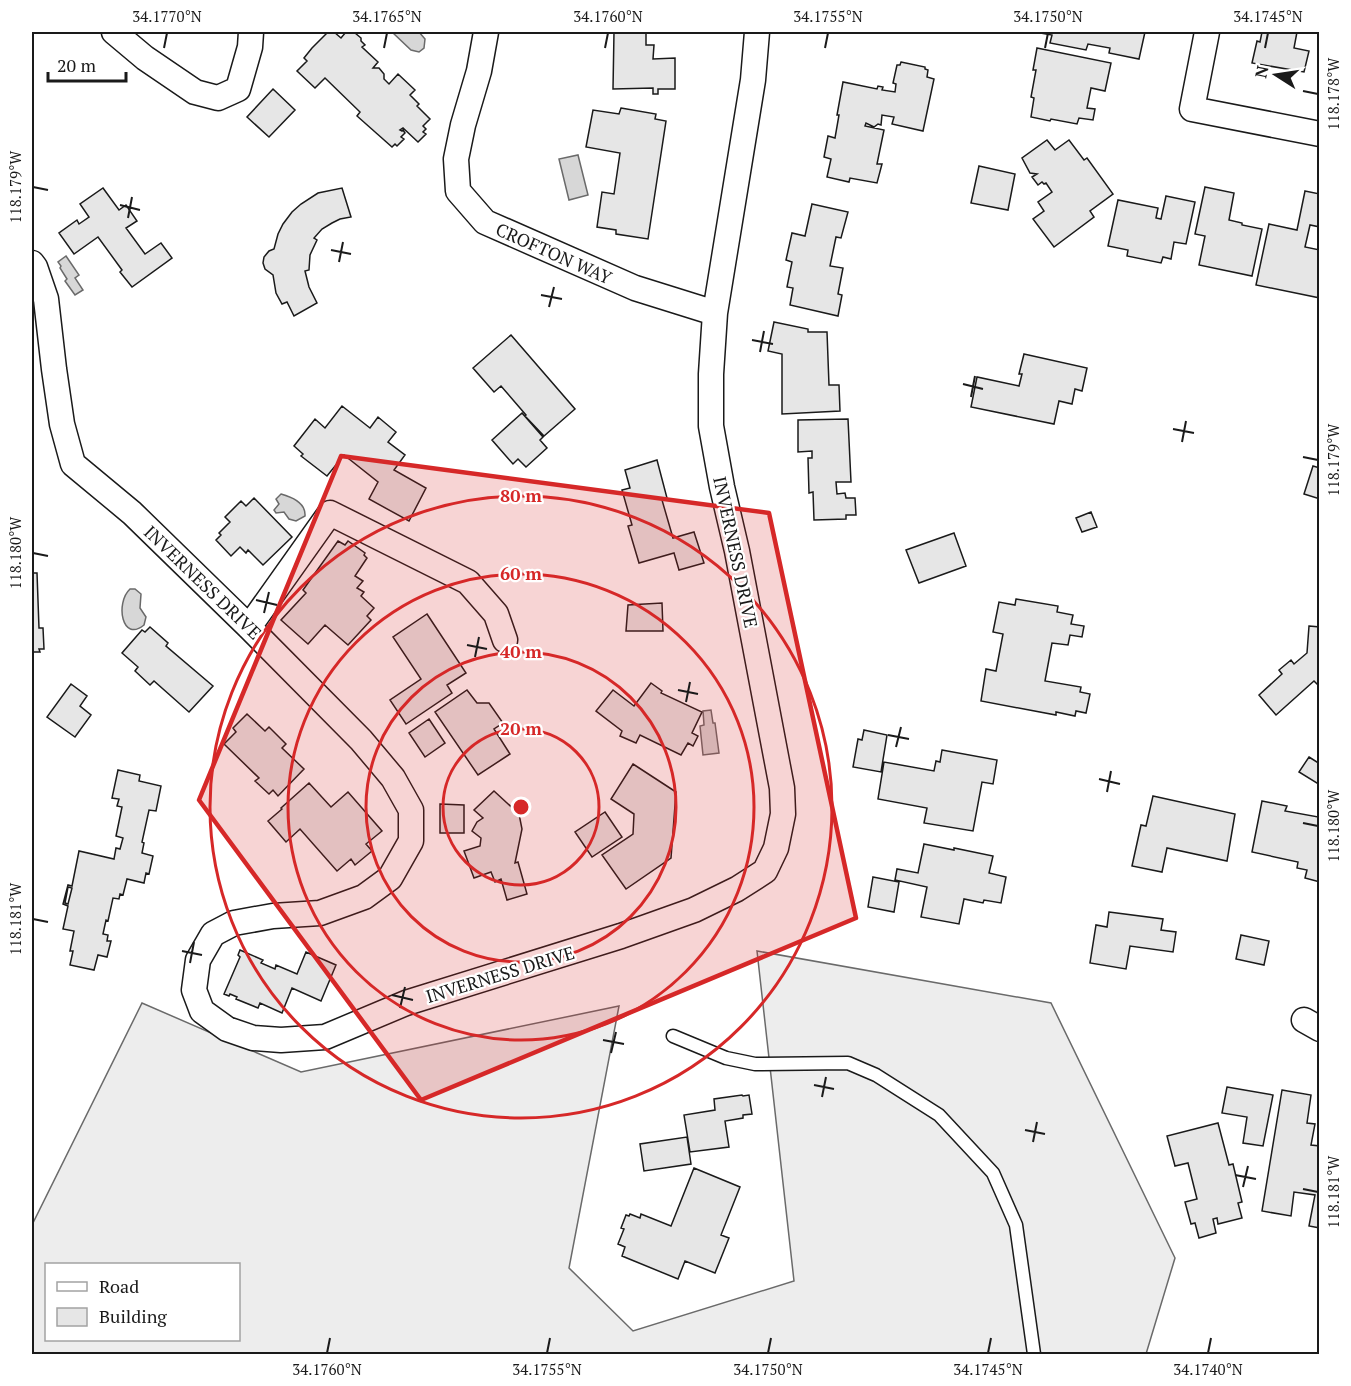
<svg xmlns="http://www.w3.org/2000/svg" width="1351" height="1386" viewBox="0 0 1351 1386" font-family="'PT Serif',serif">
  <style>
    .built { fill: #ededed; stroke: #6a6a6a; stroke-width: 1.5; fill-rule: evenodd }
    .water { fill: #d7d7d7; stroke: #6a6a6a; stroke-width: 1.5 }
    .building { fill: #e6e6e6; stroke: #1a1a1a; stroke-width: 1.5; fill-rule: evenodd }
    .lines { fill: none; stroke-linecap: round; stroke-linejoin: round }
    .lane-casing { stroke: #1a1a1a; stroke-width: 15 }
    .street-casing { stroke: #1a1a1a; stroke-width: 27 }
    .lane { stroke: #fff; stroke-width: 12 }
    .street { stroke: #fff; stroke-width: 24 }
    .marked { fill: #d62828; fill-opacity: 0.2; stroke: #d62828; stroke-width: 4.5; stroke-linejoin: round }
    .ticks { fill: none; stroke: #1a1a1a; stroke-width: 2 }
    .ring { fill: none; stroke: #d62828; stroke-width: 3 }
    .labels { text-anchor: middle; dominant-baseline: central; stroke-width: 4.5; stroke-linejoin: round; paint-order: stroke }
    .street-label { font-size: 18px; fill: #1a1a1a; stroke: #fff }
    .centre { fill: #d62828; stroke: #fff; stroke-width: 3 }
    .ring-label { font-size: 18px; text-anchor: middle; font-weight: bold; fill: #d62828; stroke: #fff; stroke-width: 4.5; stroke-linejoin: round; paint-order: stroke }
    .neatline { fill: none; stroke: #1a1a1a; stroke-width: 2 }
    .ticks-label { font-size: 15px; text-anchor: middle; fill: #1a1a1a }
  </style>
  <rect width="100%" height="100%" fill="#fff"/>
  <path class="built" d="M757,951L1051,1003L1175,1258L1146,1354H32V1225L142,1003L301,1072L619,1006L569,1268L633,1331L794,1281ZM46,1264H238V1340H46Z"/>
  <path class="water" d="M392,32H419L425,39L424,48L419,52L411,50Z
    M578,155L588,195L569,200L559,159Z
    M66,256L79,275L75,278L83,290L75,295L65,281L67,279L60,268L61,266L58,262Z
    M281,494C292,497 306,503 305,516L296,521L289,519L284,512L276,513L274,510L279,504L276,499Z
    M130,589H135L141,594L140,608L146,617L144,625C122,643 115,603 130,589Z
    M711,710L713,723H715L719,753L703,755L700,726L704,725L703,711Z"/>
  <path class="building" d="M328,32H334L341,38L346,32L355,33L361,38V41L365,45L362,47L378,62L373,68H379L384,74V79L389,84L398,74L415,90L410,95L419,104L417,106L430,119L423,126L426,129L423,132L426,134L418,142L403,128L400,130L402,131L403,130L405,133L401,137L404,139L397,146L395,144L392,147L357,116L360,112L325,78L315,88L297,71L307,61L304,58L312,48Z
    M614,32H652V33H646V45H654L653,59L675,58V89H658V94H653V88L613,89Z
    M1041,32H1145L1139,59L1109,53L1110,48L1088,44L1086,50L1050,43L1052,35L1041,33Z
    M1262,32H1297L1294,48L1309,51L1304,72L1252,63L1257,41L1260,42Z
    M1037,48L1111,63L1105,91L1091,88L1087,108L1095,109L1093,120L1079,118L1077,124L1051,119L1050,121L1031,117L1034,98L1031,97L1036,70H1033Z
    M901,62L925,67V69L928,70L927,77L934,79L923,131L892,124L894,117L882,115L881,125L878,124L874,127L866,123L865,126L884,130L877,164H882L877,183L850,178L849,182L827,177L831,159L824,157L828,136L835,138L839,115H837L843,82L877,89L878,86L883,87L882,90L895,92L896,84L893,83L897,65H900Z
    M273,89L295,110L269,137L247,117Z
    M621,108L656,114L655,119L666,121L648,239L616,234V230L597,227L602,192L614,194L620,153L586,147L593,110L619,114Z
    M1047,140L1055,150L1069,140L1084,160L1087,158L1113,194L1090,211L1094,217L1054,247L1033,219L1044,211L1038,202L1052,192L1046,183L1044,184L1042,182L1038,185L1032,177L1037,174L1030,173L1022,158Z
    M979,166L1015,174L1008,210L971,203Z
    M1205,187L1234,193L1229,220L1242,223V225L1262,229L1252,276L1199,265L1205,236L1195,234Z
    M103,188L119,210L126,205L137,221L126,228L145,254L161,243L172,258L132,287L120,272L122,270L98,237L74,254L59,233L77,220L79,224L89,217L80,204Z
    M342,188L351,217L340,219L332,223L322,229L314,238L317,240L310,255L309,270L305,271L309,287L317,303L294,316L287,302L282,304L276,293L273,275L265,269L263,263L264,257L269,251L274,249L278,234L283,224L292,212L301,204L318,193Z
    M1305,191L1320,194V227L1310,225L1305,247L1320,250V298L1256,285L1269,224L1297,230Z
    M1166,196L1195,202L1186,244L1174,242L1171,259L1163,257L1161,263L1127,256L1128,250L1108,246L1118,200L1158,208L1156,218L1161,219Z
    M812,204L848,212L841,238L836,237L830,266L843,268L838,294L842,295L838,316L790,305L793,288L787,287L792,262L786,260L792,233L805,236Z
    M774,322L808,329V332H827L829,385H839L840,411L782,414V354L768,351Z
    M511,335L575,409L544,436L525,416L526,415L501,386L494,392L473,368Z
    M1024,354L1087,368L1082,391L1075,389L1072,404L1059,401L1054,424L971,407L977,377L1019,386L1022,374H1019Z
    M342,406L370,428L378,417L396,432L388,442L405,455L394,470L426,488L409,521L369,499L378,482L344,455L327,476L301,456L303,454L294,446L315,419L325,428Z
    M522,413L543,437L540,440L547,448L526,467L518,459L513,464L492,440Z
    M848,419L851,482H836L837,494L845,493L846,498H855L856,515H846V519L814,520L813,492L809,493L808,458H812V451L798,452V420Z
    M657,460L667,498L662,500L673,538L694,532L704,563L679,570L674,553L639,563L628,526L632,525L622,490L630,488L625,470Z
    M1313,466L1320,468V499L1304,494Z
    M254,498L292,537L263,565L248,550L246,553L240,547L231,556L216,540L221,535L219,533L230,522L225,517L241,501L246,506Z
    M1091,512L1097,527L1082,532L1076,518Z
    M954,533L966,566L919,583L906,550Z
    M338,541L345,545L348,541L365,553L364,555L367,558L355,576L363,581L357,588L364,592L361,596L374,608L367,616L371,620L348,645L325,625L308,644L281,620L306,593L303,590Z
    M32,573H37L39,628H43L44,649H39L40,652H32Z
    M1016,599L1058,606L1057,612L1073,615L1071,624L1084,626L1082,637L1070,635L1068,645L1052,643L1045,681L1081,687L1080,692L1090,694L1086,713L1076,711L1075,716L1056,712V715L981,701L986,669L996,671L1003,634L993,632L999,602L1015,605Z
    M662,603L663,631H626L628,605Z
    M427,614L466,673L447,685L452,693L406,724L390,700L421,679L393,637Z
    M1309,626L1320,627V687L1314,681L1276,715L1259,695L1282,674L1279,670L1291,660L1294,664L1307,653Z
    M150,627L168,643L166,646L213,686L189,712L154,681L150,685L135,671L138,667L122,653L142,630L145,632Z
    M651,683L662,691L661,693L702,712L692,733L698,736L693,746L688,743L681,755L640,735L636,743L620,736L622,731L596,711L613,690L634,706Z
    M71,684L87,696L80,706L91,715L75,737L47,717Z
    M467,690L477,703H489L503,723L494,729L510,754L478,775L435,712Z
    M247,714L265,731L269,727L286,744L282,748L304,769L278,796L273,790L269,794L255,781L259,778L224,744L236,732L233,728Z
    M429,719L445,743L425,757L409,733Z
    M864,730L887,735L881,772L853,767L858,739L862,740Z
    M942,750L997,760L993,784L982,782L973,831L924,823L927,808L878,799L884,762L934,771L936,761L940,762Z
    M1309,757L1320,764V785L1299,772Z
    M633,764L676,792L671,858L626,889L602,855L633,834L634,814L611,799Z
    M118,770L140,775L139,781L161,786L156,811L149,810L142,842L144,843L142,853L153,856L149,874L146,873L144,883L127,879L123,895L120,894L119,899L113,898L108,921L106,920L103,934L108,935L107,941H111L107,957L98,955L94,970L70,965L73,951H70L74,931L63,929L68,906L63,904L68,885L72,886L79,851L114,859L116,848L120,849L123,838L116,836L122,807L117,806L119,799L112,798ZM68,887L72,888L68,904L65,903Z
    M309,783L331,807L348,792L382,831L366,844L372,851L355,865L351,859L337,871L300,829L286,842L268,821L282,809L281,808Z
    M494,791L519,814L522,829L515,863L518,862L527,894L507,900L501,879L495,882L491,872L474,878L464,851L480,846L481,838L472,831L477,822L483,818L474,810Z
    M1153,796L1235,814L1227,861L1167,848L1162,872L1132,866L1141,825L1146,826Z
    M1262,801L1287,806L1285,811L1318,817L1320,811V882L1305,878L1307,870L1297,868L1298,862L1252,852Z
    M440,804L464,805V833H440Z
    M605,812L622,837L592,857L575,832Z
    M924,844L954,850V848L993,856L989,873L1006,877L1001,903L984,900L983,903L964,899L959,924L921,917L927,887L895,880L897,869L918,873Z
    M873,877L899,882L894,912L868,907Z
    M1109,912L1163,919L1161,930L1176,932L1173,952L1130,946L1126,969L1090,963L1096,925L1107,927Z
    M1241,935L1269,941L1264,965L1236,959Z
    M240,950L263,960L261,963L275,969L276,965L297,974L306,952L336,965L321,1001L292,988L282,1013L260,1003L258,1008L236,999L237,997L230,994L229,996L224,994L240,957L238,955Z
    M1227,1087L1273,1095L1263,1146L1243,1143L1247,1117L1222,1113Z
    M1282,1090L1311,1095L1307,1123L1315,1124L1311,1145L1320,1146V1228L1309,1226L1315,1195L1294,1192L1291,1216L1262,1211Z
    M742,1095L743,1096L749,1095L752,1114L743,1115V1118L725,1121L729,1147L690,1152L684,1115L715,1110L714,1099Z
    M1218,1123L1229,1165L1233,1164L1242,1202L1238,1203L1242,1218L1218,1224L1217,1218L1213,1219L1216,1233L1199,1238L1195,1223L1191,1224L1185,1202L1197,1199L1188,1163L1175,1166L1167,1136Z
    M687,1137L691,1164L644,1171L640,1144Z
    M694,1168L740,1187L721,1235L729,1238L715,1273L685,1261L678,1279L622,1256L625,1247L618,1244L624,1229L621,1228L626,1215L629,1216L630,1214L640,1218L641,1214L671,1226Z"/>
  <g class="lines">
    <g class="lane-casing">
      <path id="lane" d="M673,1036L726,1058L755,1064L848,1063L876,1075L939,1115L993,1173L1016,1225L1034,1354"/>
    </g>
    <g class="street-casing">
      <path id="street" d="M114,32L145,58L195,92L218,98L238,89L250,47L251,32
        M486,32L479,71L463,125L456,159L458,191L485,222L635,288L715,313
        M1207,32L1192,109L1320,134
        M32,263L35,267L46,299L54,369L62,424L73,464L132,513L249,627L361,740L393,778L411,810V841L390,878L364,897L320,913L273,916L234,923L213,934L198,960L194,990L202,1011L227,1029L253,1038L281,1040L325,1037L406,1003L621,936L694,910L737,889L765,871L776,848L783,814L782,788L737,551L722,487L711,426V374L715,313L753,80L757,32
        M249,627L330,513L468,582L496,614L505,640
        M1304,1020L1320,1029"/>
    </g>
    <use href="#lane" class="lane"/>
    <use href="#street" class="street"/>
  </g>
  <path class="marked" d="M341,456L769,513L856,918L421,1100L199,800Z"/>
  <path class="ticks" d="M164,48L167,33M384,48L387,33M605,48L608,33M825,48L828,33M1045,48L1048,33M1265,48L1268,33M1303,91L1318,94M33,187L48,190M120,205L140,210M128,218L132,197M331,250L351,254M339,262L343,242M541,295L562,299M549,307L554,287M752,340L773,344M760,352L764,331M963,384L983,389M971,397L975,376M1173,429L1194,433M1182,442L1186,421M1303,457L1318,460M33,553L48,556M256,600L277,605M264,613L269,592M467,645L487,649M475,657L479,637M678,690L698,694M686,702L690,682M888,735L909,739M896,747L901,727M1099,779L1120,784M1107,792L1111,771M1303,823L1318,826M33,919L48,922M182,951L202,955M190,963L194,942M392,995L413,1000M400,1008L405,987M603,1040L624,1044M611,1053L616,1032M814,1085L834,1089M822,1097L826,1077M1025,1130L1045,1134M1033,1142L1037,1122M1235,1175L1256,1179M1243,1187L1248,1166M1303,1189L1318,1192M327,1353L330,1338M547,1353L550,1338M768,1353L771,1338M988,1353L991,1338M1208,1353L1211,1338"/>
  <g class="ring">
    <circle cx="521" cy="807" r="78"/>
    <circle cx="521" cy="807" r="155"/>
    <circle cx="521" cy="807" r="233"/>
    <circle cx="521" cy="807" r="311"/>
  </g>
  <g class="labels">
    <g class="street-label">
      <text transform="translate(554 253) rotate(24)">CROFTON WAY</text>
      <text transform="translate(736 552) rotate(78)">INVERNESS DRIVE</text>
      <text transform="translate(203 582) rotate(44)">INVERNESS DRIVE</text>
      <text transform="translate(500 974) rotate(-17)">INVERNESS DRIVE</text>
    </g>
  </g>
  <circle cx="521" cy="807" r="9" class="centre"/>
  <g class="ring-label">
    <text x="521" y="502">80 m</text>
    <text x="521" y="580">60 m</text>
    <text x="521" y="658">40 m</text>
    <text x="521" y="735">20 m</text>
  </g>
  <rect width="1351" height="1386" fill="none" stroke="#ffffff" stroke-width="66"/>
  <rect x="45" y="1263" width="195" height="78" fill="#ffffff" stroke="#a3a3a3" stroke-width="1.5"/>
  <rect x="57" y="1282" width="30" height="9" fill="#ffffff" stroke="#a3a3a3" stroke-width="1.5"/>
  <text x="99" y="1293" font-size="18" fill="#1a1a1a">Road</text>
  <rect x="57" y="1308" width="30" height="18" fill="#e6e6e6" stroke="#a3a3a3" stroke-width="1.5"/>
  <text x="99" y="1323" font-size="18" fill="#1a1a1a">Building</text>
  <g transform="translate(1276 75) rotate(282)" stroke="#ffffff" stroke-width="4.5" paint-order="stroke">
  <path d="M0-4.5L10 22L0 15L-10 22Z" fill="#1a1a1a"/>
  <text y="-9" font-size="16" font-weight="bold" text-anchor="middle" fill="#1a1a1a">N</text>
  </g>
  <path d="M48 72v9h78v-9" fill="none" stroke="#1a1a1a" stroke-width="3"/>
  <text x="57" y="72" font-size="18" fill="#1a1a1a" stroke="#ffffff" stroke-width="4.5" paint-order="stroke">20 m</text>
  <rect x="33" y="33" width="1285" height="1320" class="neatline"/>
  <g class="ticks-label">
    <text x="167" y="22">34.1770°N</text>
    <text x="387" y="22">34.1765°N</text>
    <text x="608" y="22">34.1760°N</text>
    <text x="828" y="22">34.1755°N</text>
    <text x="1048" y="22">34.1750°N</text>
    <text x="1268" y="22">34.1745°N</text>
    <text transform="translate(1334 94) rotate(-90)" y="5">118.178°W</text>
    <text transform="translate(16 187) rotate(-90)" y="5">118.179°W</text>
    <text transform="translate(1334 460) rotate(-90)" y="5">118.179°W</text>
    <text transform="translate(16 553) rotate(-90)" y="5">118.180°W</text>
    <text transform="translate(1334 826) rotate(-90)" y="5">118.180°W</text>
    <text transform="translate(16 919) rotate(-90)" y="5">118.181°W</text>
    <text transform="translate(1334 1192) rotate(-90)" y="5">118.181°W</text>
    <text x="327" y="1375">34.1760°N</text>
    <text x="547" y="1375">34.1755°N</text>
    <text x="768" y="1375">34.1750°N</text>
    <text x="988" y="1375">34.1745°N</text>
    <text x="1208" y="1375">34.1740°N</text>
  </g>
</svg>
